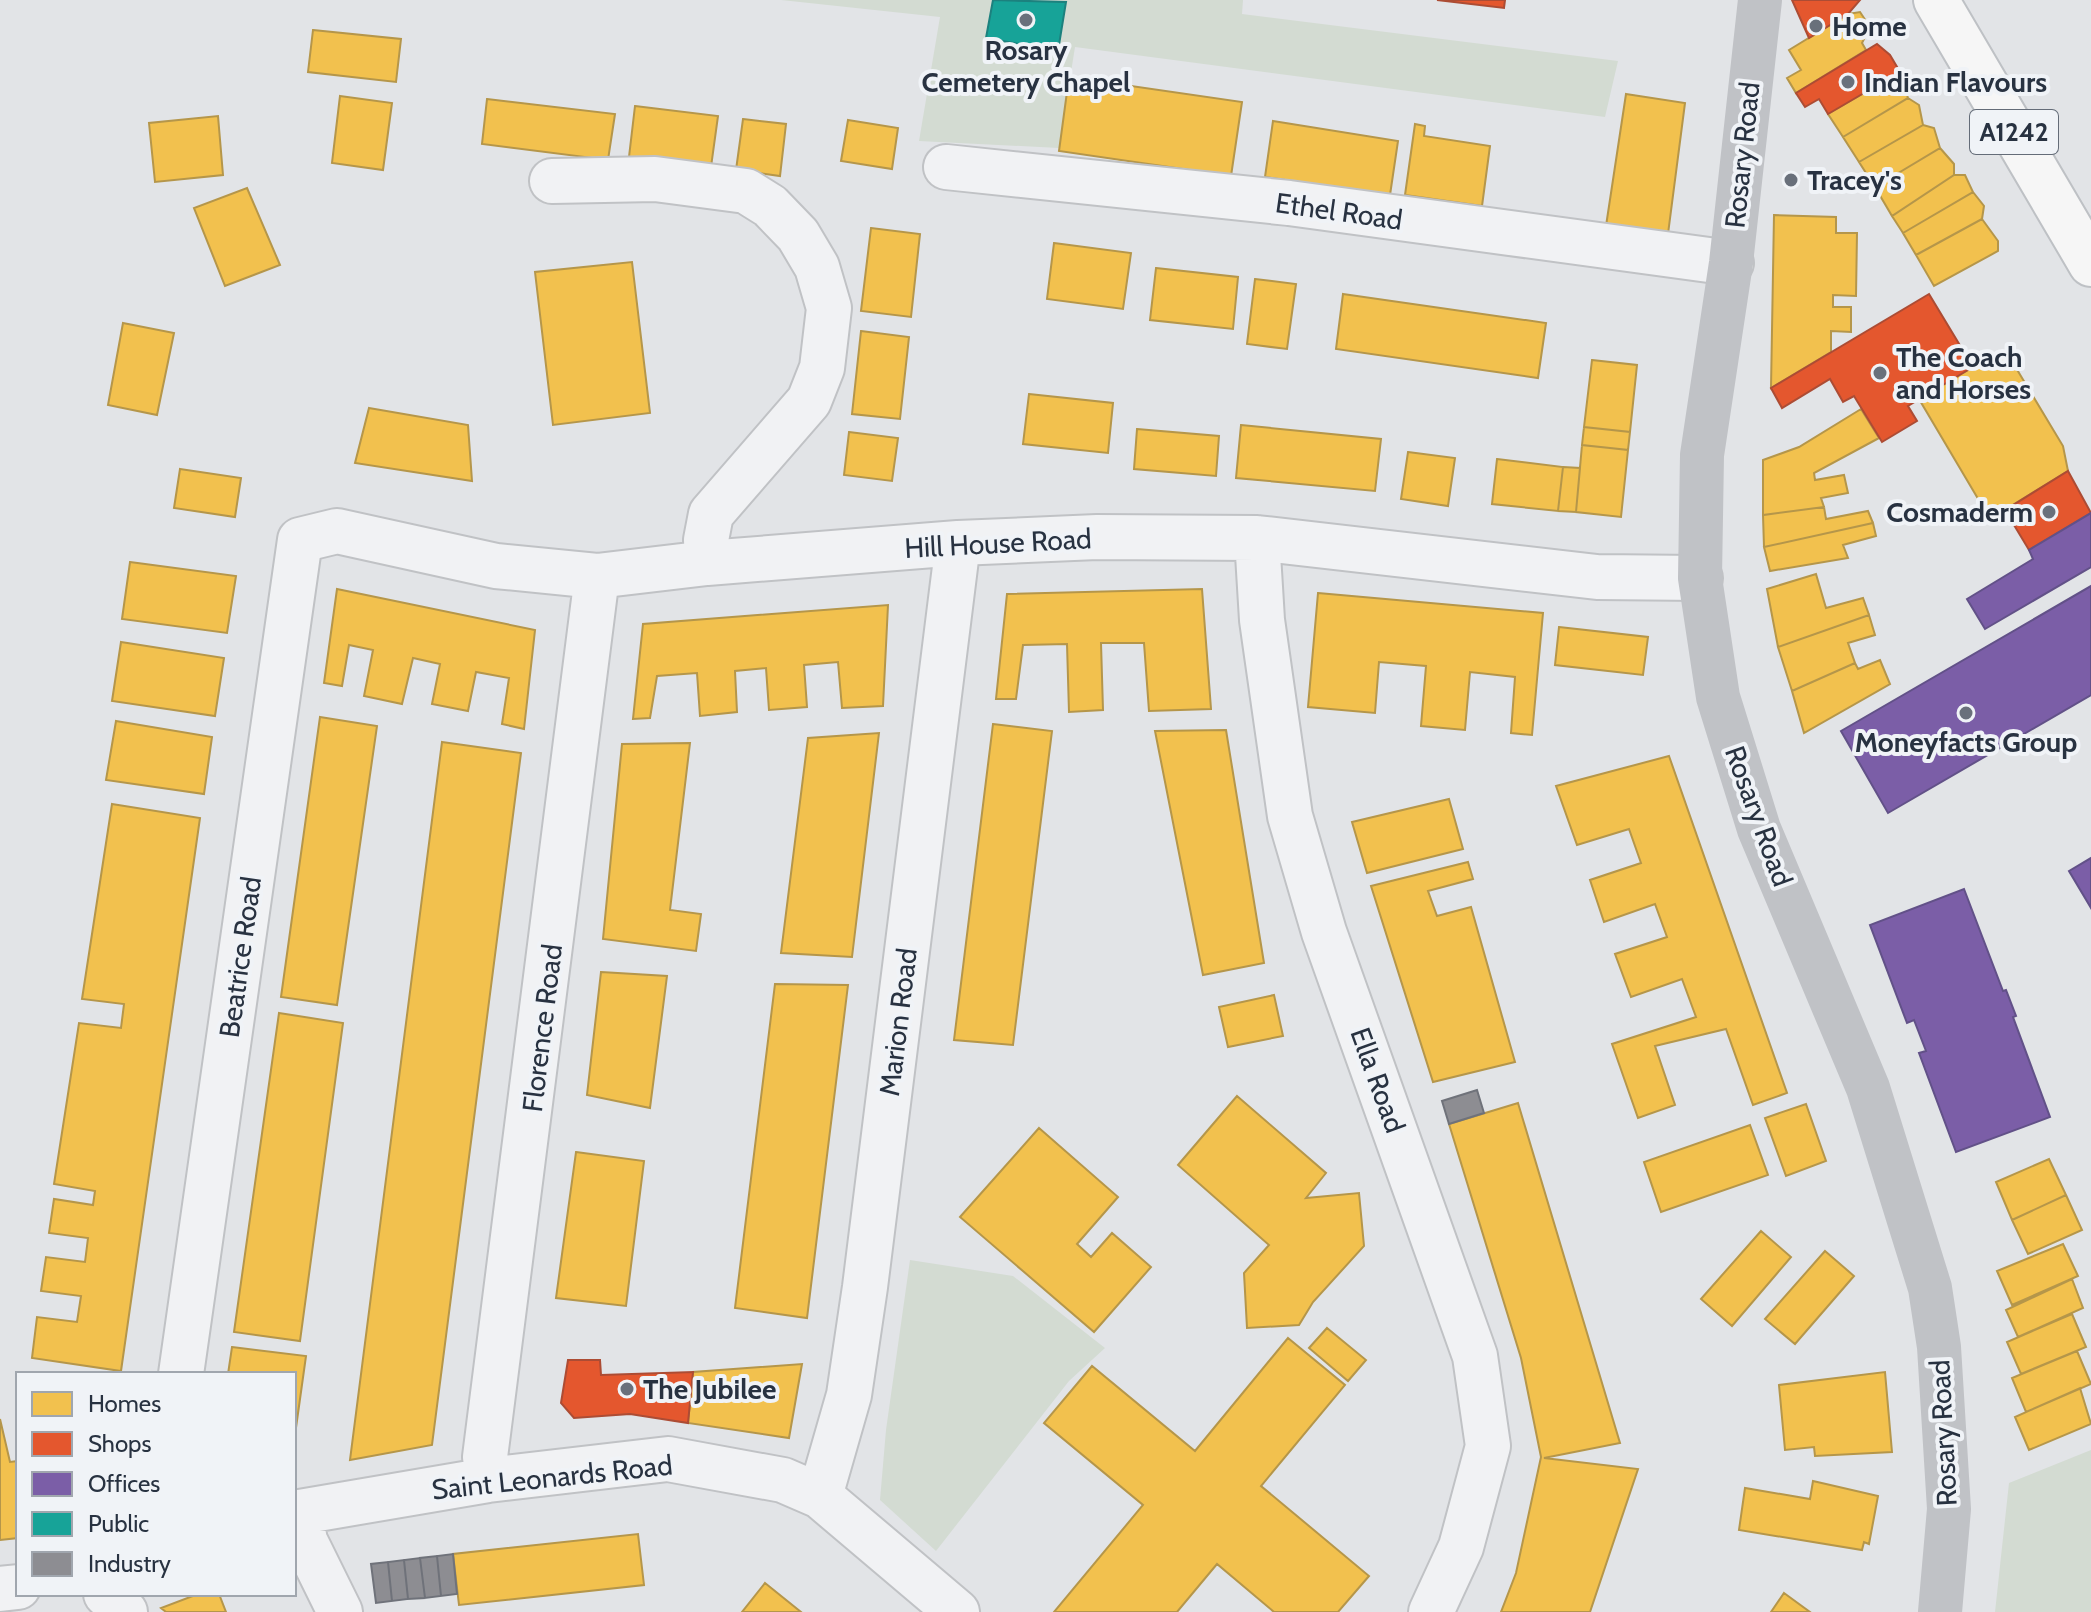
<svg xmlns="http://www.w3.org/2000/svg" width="2091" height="1612" viewBox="0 0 2091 1612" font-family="Cabin,sans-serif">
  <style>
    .green { fill: #d3dbd2 }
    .homes { fill: #f2c14e; stroke: #b5964a; stroke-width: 2 }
    .shops { fill: #e4572e; stroke: #ac4c34; stroke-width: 2 }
    .offices { fill: #7b5ea7; stroke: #625188; stroke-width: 2 }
    .public { fill: #17a398; stroke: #1c817e; stroke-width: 2 }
    .industry { fill: #8d8d92; stroke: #6f727a; stroke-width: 2 }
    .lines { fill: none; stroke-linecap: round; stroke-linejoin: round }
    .street-casing { stroke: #c0c2c5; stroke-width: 48 }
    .primary-casing { stroke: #bec1c5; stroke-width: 48 }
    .street { stroke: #f1f2f4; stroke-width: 44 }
    .secondary { stroke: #c0c2c6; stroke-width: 44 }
    .primary { stroke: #f6f6f6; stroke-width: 44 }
    .poi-dot { fill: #69707b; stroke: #f0f3f7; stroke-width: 3 }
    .labels { text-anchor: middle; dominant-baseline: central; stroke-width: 8; stroke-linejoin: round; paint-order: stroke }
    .shield { fill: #f0f3f7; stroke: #646c78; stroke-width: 2 }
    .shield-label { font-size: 26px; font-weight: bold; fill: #283241 }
    .poi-label { font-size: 28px; font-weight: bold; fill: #283241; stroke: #f0f3f7; text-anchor: start }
    .street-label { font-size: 28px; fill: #283241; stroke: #f0f3f7 }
  </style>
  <rect width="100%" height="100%" fill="#e2e4e7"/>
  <path class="green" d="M781,0H1243L1242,14L1618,61L1605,117L1075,47L1059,148L919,141L940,17Z
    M910,1260L1013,1276L1105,1348L1069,1381L936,1551L880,1500L886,1430Z
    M2091,1450V1612H1995L2009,1483Z"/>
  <path class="homes" d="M1860,12L1870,27L1862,43L1866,50L1796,93L1787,78L1801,70L1789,50L1848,14Z
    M313,30L401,39L396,82L308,72Z
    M1900,72L1908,98L1843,137L1828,114Z
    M1069,77L1242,102L1231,176L1059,151Z
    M1626,94L1685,103L1668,234L1606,226Z
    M340,96L392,103L383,170L332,163Z
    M1908,98L1919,105L1923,125L1859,162L1843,137Z
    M487,99L615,114L608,160L482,144Z
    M635,106L718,116L711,167L629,157Z
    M218,116L223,175L155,182L149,123Z
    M743,119L786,124L780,176L736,170Z
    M848,120L898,128L892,169L841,161Z
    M1273,121L1398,141L1390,195L1265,177Z
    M1415,124L1425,126L1424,136L1490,146L1482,206L1405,195Z
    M1923,125L1934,128L1940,148L1875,187L1859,162Z
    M1940,148L1954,164V175L1892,216L1875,187Z
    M1954,175H1965L1973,192L1903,233L1892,216Z
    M247,188L280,265L225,286L194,208Z
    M1973,192L1984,206L1982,219L1916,255L1903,233Z
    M1774,215L1836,217V233H1857L1856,296L1833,295V307H1851V332L1831,331V352L1771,388Z
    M1982,219L1998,241V251L1934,286L1916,255Z
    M871,228L920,234L911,317L861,311Z
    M1054,243L1131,253L1123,309L1047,299Z
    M632,262L650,413L553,425L535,272Z
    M1156,268L1238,277L1233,329L1150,320Z
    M1255,279L1296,284L1287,349L1247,344Z
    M1343,294L1546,323L1538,378L1336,349Z
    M123,323L174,333L157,415L108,405Z
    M861,331L909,337L900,419L852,414Z
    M2000,351L2013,363L2063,446L2068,471L1990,519L1919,399Z
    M1592,360L1637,365L1630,432L1584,427Z
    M1029,394L1113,403L1108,453L1023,444Z
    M369,408L468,425L472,481L355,463Z
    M1861,409L1879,438L1814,473L1815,480L1844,475L1848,493L1821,498L1824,507L1763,515V460L1799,447Z
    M1241,425L1381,439L1375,491L1236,478Z
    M1584,427L1630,432L1628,450L1582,445Z
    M1137,429L1219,436L1216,476L1134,469Z
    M849,432L898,438L892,481L844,475Z
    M1582,445L1628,450L1621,517L1576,512Z
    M1408,452L1455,458L1448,506L1401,499Z
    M1497,459L1563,467L1558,511L1492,504Z
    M1563,467L1580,468L1576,512L1558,511Z
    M180,469L241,478L235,517L174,508Z
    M1824,507L1826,519L1868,511L1873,523L1764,547L1763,515Z
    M1873,523L1876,536L1843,545L1848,558L1770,571L1764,547Z
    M130,562L236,576L227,633L122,619Z
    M1816,574L1826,608L1863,598L1869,615L1778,647L1767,589Z
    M337,589L535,630L524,729L502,724L509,678L476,672L468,711L432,704L440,664L413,658L402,704L364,696L373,650L349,645L342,686L324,683Z
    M1202,589L1211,709L1149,711L1144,643H1101L1103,710L1069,712L1067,644L1023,645L1016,699H996L1007,594Z
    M1318,593L1543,613L1532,735L1511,733L1515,677L1470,672L1465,730L1421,726L1426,666L1379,662L1375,713L1308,707Z
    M888,605L883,706L842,708L838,662L804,665L807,707L769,710L766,668L735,671L737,712L700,716L697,673L657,676L650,718L633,719L643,624Z
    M1869,615L1875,635L1848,643L1855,663L1792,691L1778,647Z
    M1559,627L1648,637L1643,675L1555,665Z
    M121,642L224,658L215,716L112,701Z
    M1880,660L1890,684L1804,733L1792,691L1855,663L1858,669Z
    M320,717L377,726L337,1005L281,997Z
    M116,721L212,737L204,794L106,780Z
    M993,724L1052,731L1013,1045L954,1040Z
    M1226,730L1264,963L1203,975L1155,731Z
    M879,733L852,957L781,953L808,738Z
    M442,742L521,753L432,1445L350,1460Z
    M690,743L670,910L701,914L696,951L603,939L622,744Z
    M1669,756L1787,1093L1753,1105L1726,1029L1655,1046L1675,1105L1638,1118L1612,1044L1696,1017L1682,979L1631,997L1615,954L1667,937L1655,904L1604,922L1590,880L1641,863L1629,829L1577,845L1556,786Z
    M1449,799L1463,849L1367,873L1352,822Z
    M112,804L200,818L121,1371L32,1358L37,1317L77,1322L81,1296L41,1291L46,1257L85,1262L88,1238L49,1233L54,1199L93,1205L95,1191L54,1184L79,1023L121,1028L124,1004L82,999Z
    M1468,862L1473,879L1428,891L1437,916L1471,907L1515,1062L1433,1082L1371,886Z
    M601,972L667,976L650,1108L587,1095Z
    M775,984L848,985L807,1318L735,1308Z
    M1274,995L1283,1036L1228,1047L1219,1007Z
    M279,1013L343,1023L300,1341L234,1332Z
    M1237,1096L1326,1173L1306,1198L1359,1193L1364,1246L1313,1302L1299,1325L1247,1328L1244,1273L1269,1245L1178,1165Z
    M1518,1103L1620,1443L1544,1458L1638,1469L1590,1612H1501L1516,1573L1541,1457L1521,1358L1449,1124Z
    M1806,1104L1826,1161L1786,1176L1765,1118Z
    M1750,1125L1768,1175L1661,1212L1644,1162Z
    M1039,1128L1118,1197L1077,1244L1091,1257L1112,1233L1151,1267L1094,1332L960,1217Z
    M576,1152L644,1161L626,1306L556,1298Z
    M2049,1159L2066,1195L2012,1220L1996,1182Z
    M2066,1195L2082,1230L2028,1254L2012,1220Z
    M1761,1231L1791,1257L1732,1326L1701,1299Z
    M2063,1244L2078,1276L2012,1305L1997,1271Z
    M1825,1251L1854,1276L1795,1344L1765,1319Z
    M2072,1279L2083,1308L2018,1337L2006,1310Z
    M2072,1314L2086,1347L2021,1374L2007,1342Z
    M1327,1328L1366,1360L1348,1381L1309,1348Z
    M1288,1338L1345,1385L1261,1486L1369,1576L1338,1612H1274L1217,1564L1177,1612H1054L1143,1505L1044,1423L1092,1366L1195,1451Z
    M232,1347L306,1356L294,1442V1374H228Z
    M2077,1351L2091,1384L2026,1412L2012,1378Z
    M802,1364L789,1438L688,1423L693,1372Z
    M1885,1372L1892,1452L1815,1456L1814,1447L1785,1450L1779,1385Z
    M2080,1388L2091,1424L2029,1450L2015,1417Z
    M0,1419L10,1462L18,1461V1538L0,1540Z
    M1813,1481L1878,1496L1869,1544L1864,1542L1862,1550L1739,1530L1745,1488L1810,1499Z
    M638,1534L644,1585L459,1605L453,1554Z
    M765,1583L801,1612H742Z
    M1784,1593L1810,1612H1771Z
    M198,1594H219L226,1612H166L161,1608Z"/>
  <path class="shops" d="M1437,0H1505L1504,8Z
    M1792,0H1860L1848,14L1809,38Z
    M1877,44L1890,55L1900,72L1828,114L1819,99L1805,107L1796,93Z
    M1929,294L1973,367L1908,406L1917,421L1882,442L1854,396L1843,402L1830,379L1782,408L1771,388Z
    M2068,471L2091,513L2029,550L2005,510Z
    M568,1360H600L601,1375L693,1372L688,1423L630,1414L574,1418L561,1403Z"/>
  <path class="offices" d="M2091,513V567L1985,629L1967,599L2033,559L2029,550Z
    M2091,586V695L1888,813L1841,731Z
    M2091,858V908L2069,871Z
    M1964,889L2003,991L2006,990L2016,1016L2013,1017L2050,1117L1956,1152L1919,1053L1926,1051L1914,1020L1907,1023L1870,925Z"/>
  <path class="public" d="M993,0L1066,2L1058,51L986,38Z"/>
  <path class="industry" d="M1477,1090L1484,1113L1449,1124L1442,1101Z
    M453,1554L457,1594L441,1596L437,1556Z
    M437,1556L441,1596L425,1598L420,1558Z
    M420,1558L425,1598L408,1599L404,1560Z
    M404,1560L408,1599L392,1601L388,1562Z
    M388,1562L392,1601L376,1603L371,1564Z"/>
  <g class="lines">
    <g class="street-casing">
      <path id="street" d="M946,167L1289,203L1731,263
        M552,181L655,179L746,191L770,206L798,235L817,267L829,308L822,368L809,401L711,514L706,540L707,563
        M1257,538L1262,620L1290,816L1324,932L1475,1356L1488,1446L1461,1547L1431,1612
        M181,1374L300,540L337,531L496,566L597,576L707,563L958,543L1097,537L1257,538L1597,577L1700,578
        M488,1480L485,1457L597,576
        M820,1496L849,1395L865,1287L958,543
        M300,1512L305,1541L340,1612
        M294,1513L488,1480L668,1459L783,1480L820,1496L957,1612
        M0,1589L18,1587
        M106,1594L125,1612"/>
    </g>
    <g class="primary-casing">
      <path id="primary" d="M1936,0L2091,264"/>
    </g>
    <use href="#street" class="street"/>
    <path class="secondary" d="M1760,0L1731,263L1702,455L1700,578L1718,697L1759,829L1868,1088L1930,1288L1939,1347L1949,1509L1940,1612"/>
    <use href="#primary" class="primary"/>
  </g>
  <g class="poi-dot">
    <circle cx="1026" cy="20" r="8"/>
    <circle cx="1816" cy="26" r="8"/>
    <circle cx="1848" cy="82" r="8"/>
    <circle cx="1791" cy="180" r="8"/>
    <circle cx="1880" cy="373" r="8"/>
    <circle cx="2049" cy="512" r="8"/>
    <circle cx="1966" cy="713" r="8"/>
    <circle cx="627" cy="1389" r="8"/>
  </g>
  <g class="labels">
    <rect class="shield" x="1970" y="110" width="88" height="44" rx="6"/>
    <g class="shield-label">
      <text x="2014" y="132">A1242</text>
    </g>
    <g class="poi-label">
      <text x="1832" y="26">Home</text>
      <text x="1026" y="50" text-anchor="middle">Rosary<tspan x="1026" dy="32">Cemetery Chapel</tspan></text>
      <text x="1864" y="82">Indian Flavours</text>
      <text x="1807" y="180">Tracey's</text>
      <text x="1896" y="357">The Coach<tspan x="1896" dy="32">and Horses</tspan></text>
      <text x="2033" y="512" text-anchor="end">Cosmaderm</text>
      <text x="1966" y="742" text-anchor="middle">Moneyfacts Group</text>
      <text x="643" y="1389">The Jubilee</text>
    </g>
    <g class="street-label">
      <text transform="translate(1742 155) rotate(-84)">Rosary Road</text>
      <text transform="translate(1339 211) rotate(8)">Ethel Road</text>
      <text transform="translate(998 543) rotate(-3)">Hill House Road</text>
      <text transform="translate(1759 816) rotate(70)">Rosary Road</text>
      <text transform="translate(240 957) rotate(-82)">Beatrice Road</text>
      <text transform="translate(898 1022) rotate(-83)">Marion Road</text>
      <text transform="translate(542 1028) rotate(-83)">Florence Road</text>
      <text transform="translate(1378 1080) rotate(70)">Ella Road</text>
      <text transform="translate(1943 1433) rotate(-93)">Rosary Road</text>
      <text transform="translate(552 1477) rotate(-6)">Saint Leonards Road</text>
    </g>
  </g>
  <rect x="16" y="1372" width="280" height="224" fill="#f0f3f7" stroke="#a0a6ae" stroke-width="2"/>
  <rect x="32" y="1392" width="40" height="24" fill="#f2c14e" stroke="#a0a6ae" stroke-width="2"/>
  <text x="88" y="1412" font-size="24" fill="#283241">Homes</text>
  <rect x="32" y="1432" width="40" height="24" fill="#e4572e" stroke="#a0a6ae" stroke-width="2"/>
  <text x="88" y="1452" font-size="24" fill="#283241">Shops</text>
  <rect x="32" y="1472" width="40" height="24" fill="#7b5ea7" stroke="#a0a6ae" stroke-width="2"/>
  <text x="88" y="1492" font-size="24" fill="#283241">Offices</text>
  <rect x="32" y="1512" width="40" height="24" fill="#17a398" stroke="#a0a6ae" stroke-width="2"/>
  <text x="88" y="1532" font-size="24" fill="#283241">Public</text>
  <rect x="32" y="1552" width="40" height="24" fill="#8d8d92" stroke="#a0a6ae" stroke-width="2"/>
  <text x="88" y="1572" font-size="24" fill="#283241">Industry</text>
</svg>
